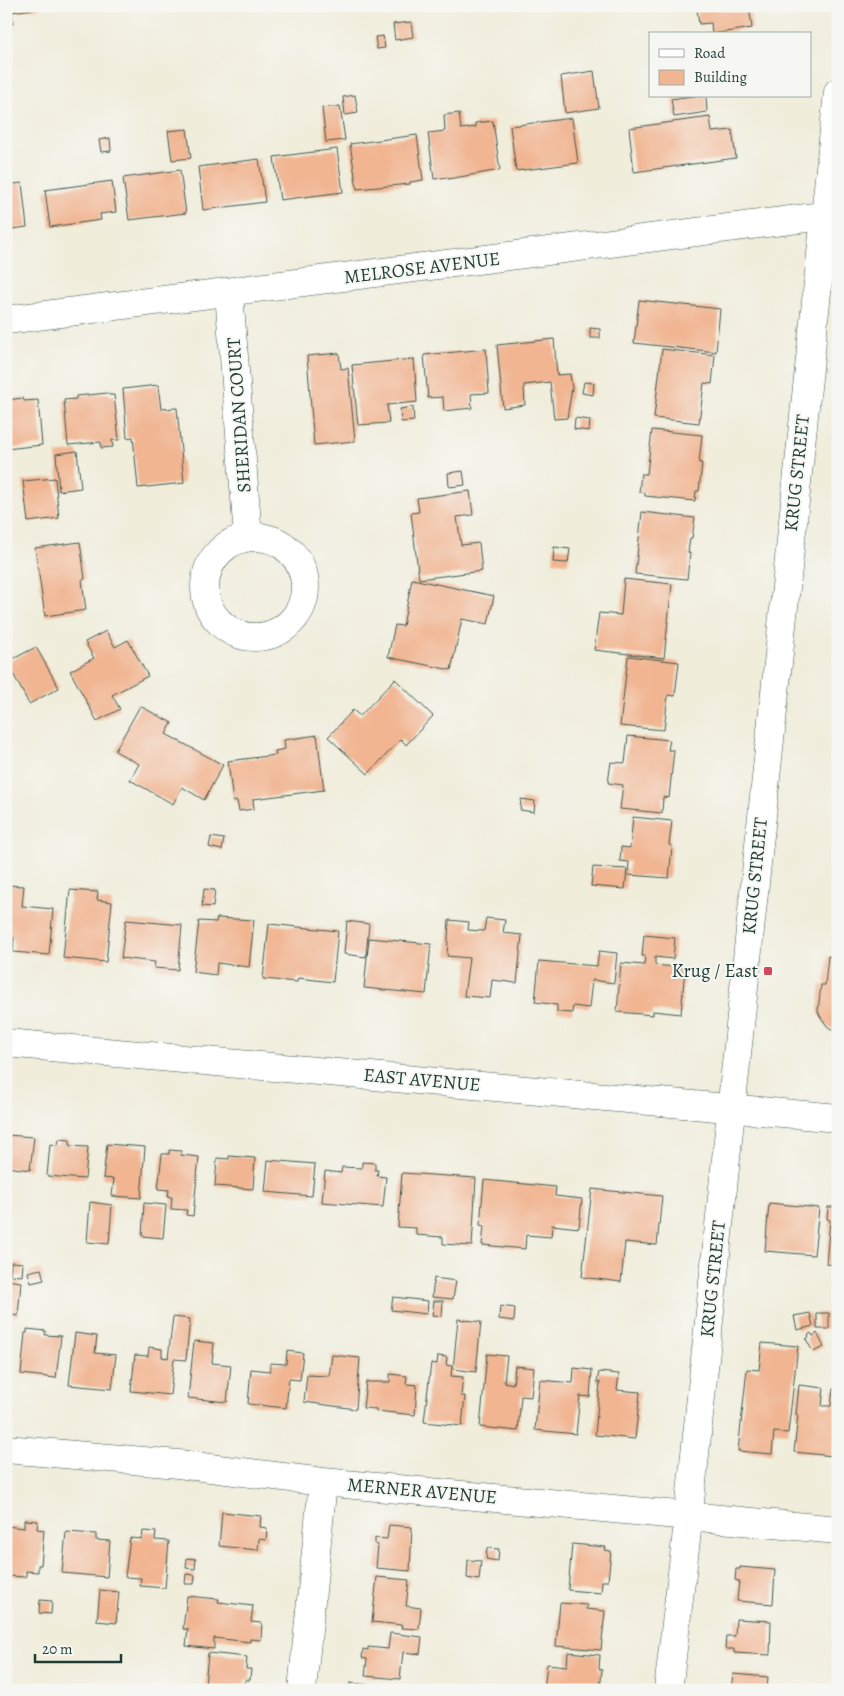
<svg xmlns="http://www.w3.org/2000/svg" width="844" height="1696" viewBox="0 0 844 1696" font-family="Alegreya,serif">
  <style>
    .building { fill: #f1b592 }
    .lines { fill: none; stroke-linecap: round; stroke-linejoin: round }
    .minor-casing { stroke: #3e574d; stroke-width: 29 }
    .minor { stroke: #fff; stroke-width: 28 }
    .poi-dot { fill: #d1495b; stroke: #f6f6f2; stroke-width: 2 }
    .labels { text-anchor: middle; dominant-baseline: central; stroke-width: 4; stroke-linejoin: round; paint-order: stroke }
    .street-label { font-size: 19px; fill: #1f3d34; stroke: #f6f6f2 }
    .poi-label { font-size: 19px; fill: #1f3d34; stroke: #f6f6f2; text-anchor: end }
  </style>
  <rect width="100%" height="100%" fill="#f6f6f2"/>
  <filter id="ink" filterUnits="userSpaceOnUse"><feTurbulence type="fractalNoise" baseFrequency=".02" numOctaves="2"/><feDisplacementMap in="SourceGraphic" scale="10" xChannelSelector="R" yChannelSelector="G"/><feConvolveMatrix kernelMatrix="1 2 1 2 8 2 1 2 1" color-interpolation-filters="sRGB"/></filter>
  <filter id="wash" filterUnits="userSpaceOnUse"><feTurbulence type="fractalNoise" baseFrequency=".0096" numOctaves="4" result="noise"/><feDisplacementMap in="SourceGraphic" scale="20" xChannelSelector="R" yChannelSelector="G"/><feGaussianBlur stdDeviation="1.12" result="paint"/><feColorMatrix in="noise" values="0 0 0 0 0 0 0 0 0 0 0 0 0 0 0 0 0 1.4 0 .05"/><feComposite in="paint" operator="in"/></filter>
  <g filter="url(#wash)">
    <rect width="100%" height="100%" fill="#f0eddb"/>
    <g id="blocks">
      <path class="building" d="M6,6H40V8L12,12L13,24L6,25Z
        M709,6H749L752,28L712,34L711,23L699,24L697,9L709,8Z
        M411,22L413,37L395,40L393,24Z
        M383,36L385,48L377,49L375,37Z
        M594,71L599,108L565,113L561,76Z
        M355,95L358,113L345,115L343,97Z
        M692,96H706L707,112L674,117L671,99Z
        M340,106L345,140L326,142L322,108Z
        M459,113L461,129L476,127L475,123L493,121L500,170L448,179V177L434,179L428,133L445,131L444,115Z
        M710,117L712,132L732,130L736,158L634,172L629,128Z
        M572,118L578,163L516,171L510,126Z
        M187,129L191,158L172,160L168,131Z
        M417,135L423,180L410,182V184L357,189L350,144Z
        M110,138L111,151L101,152L99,140Z
        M337,149L343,192L280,200L274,157Z
        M259,159L265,202L203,210L198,167Z
        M180,170L186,213L129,220L123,178Z
        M112,181L116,212L100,214L101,220L50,227L45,190Z
        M22,183L27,227L6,230V185Z
        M639,300L720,309L716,352L634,343Z
        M590,328L600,329V338H590Z
        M554,339L557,375L570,374L572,388L567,418L554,419L550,382L524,385L525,405L503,408L497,345Z
        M486,349L489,393L471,394L472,408L444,411L443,397L428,398L424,355Z
        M662,349L715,355L712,384L704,383L699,423L654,418Z
        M339,353L341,369L348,368L355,441L314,445L307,356Z
        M414,359L417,402L387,405L389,423L358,425L352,365Z
        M584,382L594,383L593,395L582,393Z
        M158,385L161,409L177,408L184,483L138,488L133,437L127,438L123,389Z
        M108,393L109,395H114L119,440H112L113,447L101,448V442L68,445L64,400L76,399V396Z
        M23,398L24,401L38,400L42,445L6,449V400Z
        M413,407L414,421L401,422L400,409Z
        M575,418L590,420L589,431L574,429Z
        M652,430L702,435L699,463H702L699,491H696L695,501L645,496V493L639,492L641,474H647Z
        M77,451L81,488L59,491L56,454Z
        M463,471L465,485L449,487L448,473Z
        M55,478L59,518L28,522L23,481Z
        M470,491L473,515L457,517L461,545L479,543L482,571L419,579L411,513L419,512L417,498Z
        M642,512L695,518L692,538H690L688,553H690L687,579L635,574Z
        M80,542L85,579L82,580L86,610L45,616L35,548Z
        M554,547L570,549L568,563L553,562Z
        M412,579L494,596L488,624L462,619L451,670L388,657L395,625L403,626Z
        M624,579L672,584L664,658L594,650L599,613L621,615Z
        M106,631L115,647L128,640L148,676L112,695L120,709L97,721L70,671L94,658L85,642Z
        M36,647L59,688L29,704L7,662Z
        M628,656L679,662L675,696L668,695L664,730L620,726Z
        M395,679L433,716L406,745L401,739L368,774L328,737L353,710L360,716Z
        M140,706L172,723L166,734L223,765L204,800L182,787L173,804L130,780L139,764L115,751Z
        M317,735L324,790L253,799L254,809L239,811L237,801L233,802L228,761L276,755L275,751L285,749L284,740Z
        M628,736L670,740L668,750H674L669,798L663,797L662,813L620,809L623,785L608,783L611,762L625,763Z
        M521,799L535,801L534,812L520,810Z
        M633,817L672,821L669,845L672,846L669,878L628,875L629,862L620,861L621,847L630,848Z
        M211,837L224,839L222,850L209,847Z
        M593,867L627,869L625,889L591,886Z
        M837,871H838V907L834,906L835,901H833Z
        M6,885L24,886L22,906L53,909L49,955L13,952L14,938L6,937Z
        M204,889L215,890L213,907L202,906Z
        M70,890L98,892L97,900L112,902L106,962L63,958Z
        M217,918L254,920L249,967L217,963L216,975L193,972L199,921L216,922Z
        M486,918L505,920L503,933L522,935L517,983L492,980L490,998L464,996L469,958L447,956L449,920L469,922L468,930L484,931Z
        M126,920L182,925L178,970L154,968L155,962L121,958Z
        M347,921L369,924L366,957L344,954Z
        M269,924L338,931L333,982L298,978L297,982L263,979Z
        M644,935L675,938L673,959L655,957V965L685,968L681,1014L653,1011V1015L617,1012L621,963L644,965L645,956H642Z
        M369,938L431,944L426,994L364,988Z
        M599,951L617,953L614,983L592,980L589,1008L573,1006L572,1013L557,1012V1005L535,1002L539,961L597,966Z
        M834,952H838V1030L831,1029L827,1026L820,1016L818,1011L821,985H825L828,956L833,957Z
        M6,1135L34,1137L30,1170L6,1167Z
        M59,1139L70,1140V1146L88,1147L85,1179L47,1176L50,1144L58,1145Z
        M107,1144L145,1147L141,1198L112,1196L114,1179L103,1178Z
        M169,1150L181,1151V1155L199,1157L193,1216L186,1215L187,1210L171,1209L172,1197H168L169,1190L158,1189L162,1154H169Z
        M229,1156L255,1158L253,1189L215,1186L217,1158L229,1159Z
        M268,1160L315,1164L312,1196L265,1192Z
        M362,1162L375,1163V1170H378L377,1176L386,1177L383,1207L322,1202L325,1171L341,1173L342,1167L362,1168Z
        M402,1173L476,1178L472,1246L443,1244V1237L416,1235V1228L398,1227Z
        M484,1180L556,1187L555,1196L582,1199L579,1228L552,1225L551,1237L526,1235L525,1249L482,1245L484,1226L480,1225Z
        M592,1189L662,1196L657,1245L625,1242L621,1282L582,1277Z
        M90,1202L112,1205L109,1244L87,1242Z
        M144,1203L166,1205L163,1238L142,1236Z
        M769,1203L819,1208L814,1255L765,1251Z
        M828,1207H838V1265L826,1264L830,1220L827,1219Z
        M11,1262L23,1263L22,1276L10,1275Z
        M41,1269L44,1280L31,1283L28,1272Z
        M434,1278L456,1281L453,1299L432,1297Z
        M6,1280L21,1282L18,1316L6,1314Z
        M393,1297L428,1301L427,1314L391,1310Z
        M434,1301H443L442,1316L432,1315Z
        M500,1306L515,1308L514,1321L499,1319Z
        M810,1313L813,1326L797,1330L794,1316Z
        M817,1313H829V1329H817Z
        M173,1317L190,1319L186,1360L174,1359L170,1395L131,1391L135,1355L148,1356L149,1347L162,1349V1357L168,1358Z
        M458,1319L481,1322L476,1372L453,1369Z
        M27,1329L46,1331L45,1335L61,1336L56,1378L21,1374L25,1333H27Z
        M75,1333L97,1336L95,1353L116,1355L112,1389L69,1385Z
        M811,1333L813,1336L817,1333L824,1347L813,1352L806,1339L809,1337L808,1335Z
        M194,1341L214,1343L212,1363L231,1365L227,1402L188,1398Z
        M762,1343L798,1346L788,1433L774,1432L772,1454L738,1451L747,1369L759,1370Z
        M287,1351L303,1353L300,1380L289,1379L286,1408L248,1404L251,1369L270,1371V1363L286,1364Z
        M487,1354L507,1356L504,1382L513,1384L515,1366L534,1368L531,1397L521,1396L518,1431L480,1427Z
        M332,1355L360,1358L356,1409L304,1402L307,1375L329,1376Z
        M438,1356L447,1357L446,1365L452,1366L451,1376L463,1377L461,1396H465L462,1426L424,1422L431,1363L437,1364Z
        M574,1368L592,1370L590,1397L580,1396L576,1434L535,1430L540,1380L573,1383Z
        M599,1372L619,1374L617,1390L640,1392L635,1439L595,1435L600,1382H597Z
        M390,1374L407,1376L406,1384L417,1385L415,1415L376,1411V1409L363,1408L366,1382H390Z
        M799,1385L824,1388L822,1406H831L833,1389L838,1390V1419L833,1456L794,1452L798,1415H796Z
        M222,1512L261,1516L260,1527L267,1528L266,1540L259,1539L258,1550L219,1546Z
        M24,1520L38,1521L37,1529L44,1530L41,1565H38V1572L26,1571V1577L6,1576V1526L24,1528Z
        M389,1525L412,1527L410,1571L376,1568L378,1545L375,1544V1538L387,1539Z
        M143,1531L156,1532L155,1540L169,1541L165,1588L140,1586L141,1578L125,1577L130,1538L142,1539Z
        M66,1532L96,1534V1540L110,1541L107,1577L62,1573Z
        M572,1544L606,1547L605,1550L611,1551L608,1581H602L601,1593L568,1590Z
        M487,1548L499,1549L498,1561L486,1559Z
        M187,1558L196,1559L195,1569L186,1568Z
        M468,1560L481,1561L479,1580L467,1578Z
        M740,1567L775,1570L773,1604L737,1601L739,1581L735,1580L736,1569H740Z
        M186,1574L195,1575L194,1584H185Z
        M377,1577L409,1580L406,1606L421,1608L419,1629L401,1628L402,1625L372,1622Z
        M100,1590L119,1592L116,1623L97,1621Z
        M187,1596L219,1599L218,1602L253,1606L251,1622L262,1623L261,1640L250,1639V1642L214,1638V1649L186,1646L188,1629H183Z
        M40,1600L52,1601L51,1614L39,1613Z
        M560,1603L587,1605L586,1609L605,1611L601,1650L556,1646Z
        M736,1619L771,1621L770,1655L734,1653V1649H725L726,1636H735Z
        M390,1633L422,1637L420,1654L403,1652L400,1679L365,1676L367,1659L362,1658L363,1649L368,1650V1647L388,1649Z
        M568,1652L600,1655L599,1669L602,1670L600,1690H544L547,1664L567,1666Z
        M208,1653L247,1657L246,1669H251L250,1680H245L244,1690L205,1686Z
        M733,1674L768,1677L767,1690H731Z
        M350,1683L404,1688V1690H350Z"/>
    </g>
  </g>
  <g filter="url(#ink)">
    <use href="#blocks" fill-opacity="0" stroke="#3e574d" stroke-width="1"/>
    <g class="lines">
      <g class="minor-casing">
        <path id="minor" d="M229,293L248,537
          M6,320L838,214
          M205 587a50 50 0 1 1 100 0a50 50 0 1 1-100 0Z
          M6,1043L838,1118
          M6,1449L178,1464L323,1482L838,1530
          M302,1690L323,1482
          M668,1690L686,1540L838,92"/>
      </g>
      <use href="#minor" class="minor"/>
    </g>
  </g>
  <rect class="poi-dot" x="763" y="966" width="10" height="10" rx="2.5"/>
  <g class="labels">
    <g class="street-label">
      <text transform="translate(422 268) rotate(-7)">MELROSE AVENUE</text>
      <text transform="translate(239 415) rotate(-94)">SHERIDAN COURT</text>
      <text transform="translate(797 473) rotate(-84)">KRUG STREET</text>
      <text transform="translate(755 876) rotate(-84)">KRUG STREET</text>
      <text transform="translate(422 1080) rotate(5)">EAST AVENUE</text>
      <text transform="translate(713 1279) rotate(-84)">KRUG STREET</text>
      <text transform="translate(422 1491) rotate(5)">MERNER AVENUE</text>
    </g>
    <g class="poi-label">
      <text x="758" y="971">Krug / East</text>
    </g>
  </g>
  <rect width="844" height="1696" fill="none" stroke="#f6f6f2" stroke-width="25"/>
  <rect x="649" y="32" width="162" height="65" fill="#f6f6f2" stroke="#a0aca6"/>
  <rect x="659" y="49" width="25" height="8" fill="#ffffff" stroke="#a0aca6"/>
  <text x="694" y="58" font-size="15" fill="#1f3d34">Road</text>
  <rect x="659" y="70" width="25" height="15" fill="#f1b592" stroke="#a0aca6"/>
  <text x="694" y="82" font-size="15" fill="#1f3d34">Building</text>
  <path d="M35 1654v8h86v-8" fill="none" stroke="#1f3d34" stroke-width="2.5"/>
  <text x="42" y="1654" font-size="15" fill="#1f3d34" stroke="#f6f6f2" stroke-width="4" paint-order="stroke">20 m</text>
</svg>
